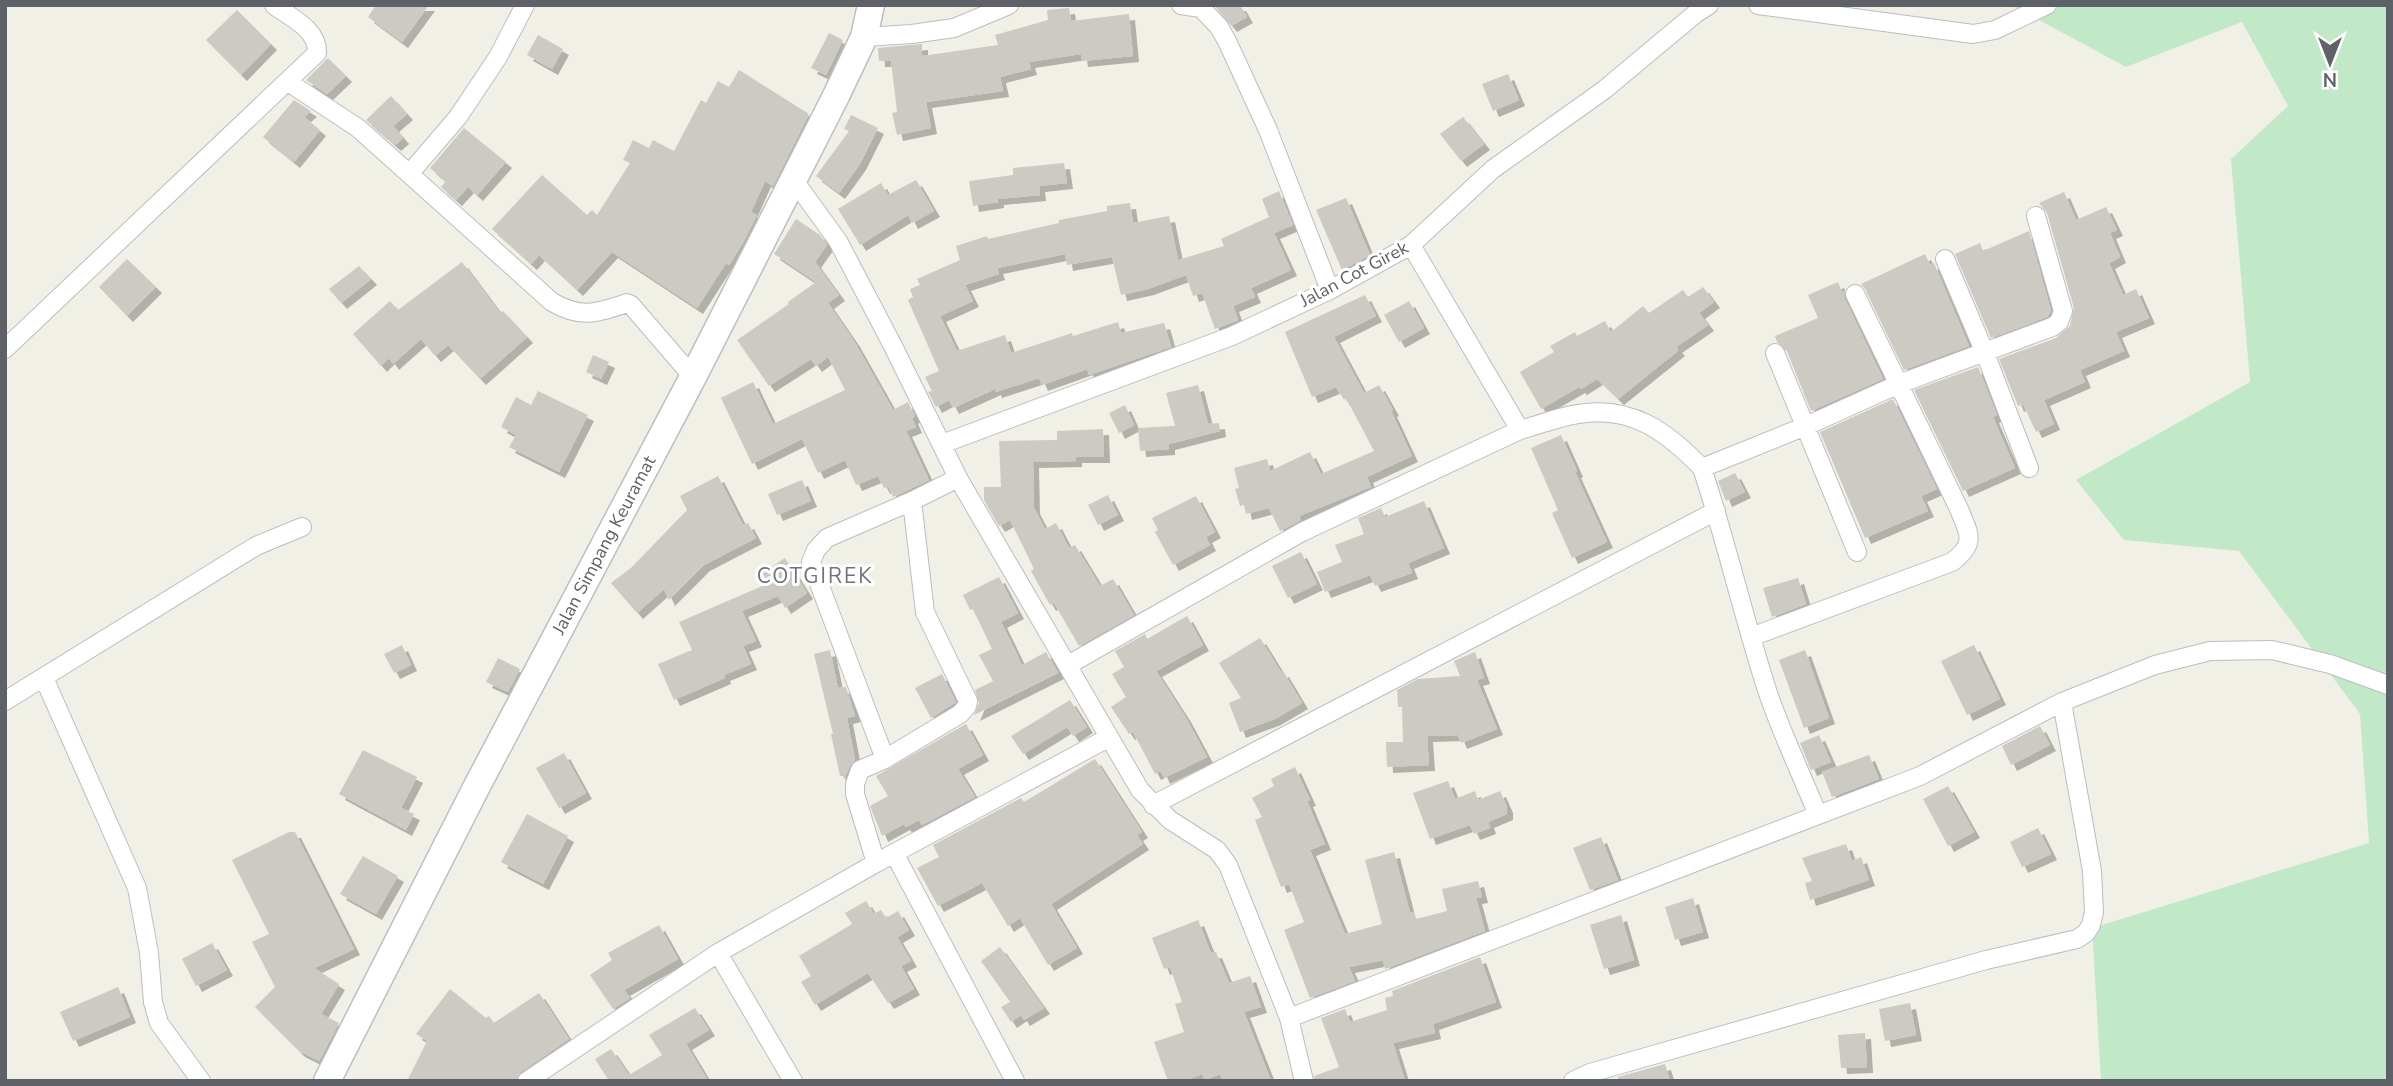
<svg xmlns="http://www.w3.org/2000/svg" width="2393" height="1086" viewBox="0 0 2393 1086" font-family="'Nunito Sans',sans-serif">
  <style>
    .green { fill: #c2e9c7 }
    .building { fill: #cccac3; filter: url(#shadow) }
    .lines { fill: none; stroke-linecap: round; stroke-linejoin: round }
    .street-casing { stroke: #bbbdc2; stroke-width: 20 }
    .secondary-casing { stroke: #bbbec5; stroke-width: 29 }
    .street { stroke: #fff; stroke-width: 18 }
    .secondary { stroke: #fff; stroke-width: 26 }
    .labels { text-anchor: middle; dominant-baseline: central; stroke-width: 6; stroke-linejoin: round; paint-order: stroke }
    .street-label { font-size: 18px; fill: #5e6167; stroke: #fff }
    .quarter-label { font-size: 21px; letter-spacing: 2px; fill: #6e7279; stroke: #fff }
  </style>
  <defs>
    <filter id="shadow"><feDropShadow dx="6" dy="6" stdDeviation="0" flood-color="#0004"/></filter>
  </defs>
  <rect width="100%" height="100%" fill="#f1f0e6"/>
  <path class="green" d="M2011,5H2388V1081H2101L2092,928L2369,843L2360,714L2239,551L2124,540L2076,480L2250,382L2231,159L2288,106L2242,22L2126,67Z"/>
  <path class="building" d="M376,5H429L402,42L368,17Z
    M1214,5H1240L1247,17L1231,26Z
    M1069,8L1071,21L1129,14L1133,56L1082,61L1081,54L1029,62L1031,69L1000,77L1003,91L926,102L931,128L897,135L892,113L897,112L891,61H879L878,48L922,44V56L998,45L995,35L1048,20L1047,10Z
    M237,10L271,44L241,75L206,40Z
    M829,33L843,40L826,75L811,68Z
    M538,35L563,49L552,69L527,55Z
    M328,58L346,76L327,94L306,80Z
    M739,70L809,114L773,186L765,181L751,212L757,215L744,241L729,265L726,263L697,308L612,252L577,290L539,255L531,264L492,229L542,175L587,215L592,210L597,215L630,163L623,160L633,140L649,148L653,140L674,151L701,100L706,103L718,81L729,87Z
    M1508,74L1519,100L1493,111L1482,84Z
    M391,96L407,114L393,126L403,138L395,145L366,120Z
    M294,100L311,111L304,117L320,130L294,162L263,137Z
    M851,115L878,128L860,164L839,193L816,176L849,131L844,129Z
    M1463,117L1484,144L1461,161L1440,134Z
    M464,128L506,162L477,195L468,187L456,200L441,187L446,181L430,168Z
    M1064,163L1067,183L1039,186L1040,195L998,199V202L973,206L969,181L1013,175V168Z
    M916,180L934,211L912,223L908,215L860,245L838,209L881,183L888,195Z
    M1279,191L1293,225L1274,233L1291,270L1251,288L1255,297L1233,306L1238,320L1215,329L1202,293L1193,296L1186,275L1148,289L1121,295L1112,257L1067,265L1065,254L997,268L999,274L965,285L973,301L940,316L957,351L1005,335L1011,353L1072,333L1073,336L1118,322L1121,333L1164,323L1171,347L1089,375L1087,369L1042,385L1039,378L996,392L995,389L953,408L949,400L936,407L928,392L932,391L925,377L939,371L908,300L913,297L910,289L920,285L917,279L960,260L956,246L987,236L988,239L1059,223V220L1107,211V206L1130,203L1133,223L1169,216L1178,260L1224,246L1221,239L1269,217L1262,199Z
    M2064,192L2076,220L2106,207L2117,230L2110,233L2120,257L2109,263L2123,295L2136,289L2149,318L2116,332L2124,351L2080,370L2085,382L2044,400L2054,424L2036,432L2023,404L2018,406L1999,359L2056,338L2070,326L2074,308L2047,213L2039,203Z
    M1346,198L1370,255L1342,270L1316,210Z
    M796,219L820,235L827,245L815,262L839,295L828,303L854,341L893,410L908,402L915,416L912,418L916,427L906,431L929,480L893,497L888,486L884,488L878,476L856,485L845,460L818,473L802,439L752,464L721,398L753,382L773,424L845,390L828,357L816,366L811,359L769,386L737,340L789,304L788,302L816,282L774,254Z
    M2029,231L2051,311L2047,317L1991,338L1955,254L1980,243L1983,251Z
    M1925,254L1930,265L1934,263L1969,346L1904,370L1865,289L1861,284Z
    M127,259L156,287L127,316L99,287Z
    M462,262L500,313L503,311L527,337L480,379L448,345L435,356L421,339L393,364L389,358L381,366L353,334L390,301L398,310Z
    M359,266L371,279L341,303L329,289Z
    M1838,282L1842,292L1844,291L1845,299L1883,379L1811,411L1786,349L1777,342L1775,336L1818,318L1808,295Z
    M1703,287L1714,302L1699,313L1708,325L1676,347L1679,350L1618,399L1597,379L1581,389L1579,387L1541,409L1520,372L1554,352L1550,346L1575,332L1577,336L1605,321L1611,332L1643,306L1649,313L1683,290L1688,297Z
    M1365,295L1376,316L1334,337L1364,393L1379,385L1393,410L1391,411L1412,456L1367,477L1371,487L1299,516L1301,520L1280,531L1269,508L1246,514L1244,505L1240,506L1235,489L1239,488L1234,468L1267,459L1270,471L1310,452L1321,474L1374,451L1346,398L1344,400L1336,387L1312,397L1285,332Z
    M1409,301L1424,328L1399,342L1384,315Z
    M593,355L609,362L601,379L586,372Z
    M1978,367L1997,415L1993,417L2015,468L1963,491L1914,390Z
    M1198,385L1208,424L1219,423L1220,431L1169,444V449L1140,451L1138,428L1175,426L1166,393Z
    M538,391L588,415L559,472L509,447L516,435L501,427L516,397L531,405Z
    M1893,399L1937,489L1921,496L1928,511L1865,538L1820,432Z
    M1125,405L1134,425L1119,433L1109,413Z
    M1103,429L1104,457H1076V461L1033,462L1034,508L1045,529L1056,523L1069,548L1075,545L1100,586L1113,579L1134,615L1079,646L1054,603L1050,605L1031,571L1034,569L1010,520L999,526L997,523L984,500V487H1001L999,441L1057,440V431Z
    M1561,435L1577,471L1575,472L1607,542L1572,558L1552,513L1558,510L1531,448Z
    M1735,473L1745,492L1726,501L1718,481Z
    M718,476L743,525L748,523L756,538L704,565L669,600L664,589L637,613L611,583L632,567L687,510L680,496Z
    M802,480L811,501L777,515L768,494Z
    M1108,495L1118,515L1098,525L1088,505Z
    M1196,496L1215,532L1206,537L1210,545L1173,565L1155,532L1158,530L1152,518Z
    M1424,501L1444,548L1408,563L1412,573L1375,586L1370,575L1325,592L1317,572L1342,562L1335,545L1364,534L1358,518L1381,508L1385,517Z
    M1301,552L1317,584L1288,598L1272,566Z
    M785,558L807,593L785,608L778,596L742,611L756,641L743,646L751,664L724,675L725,678L674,700L658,664L692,650L679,622L769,583L762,573Z
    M999,577L1018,613L1001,622L1022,665L1046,652L1058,673L974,715L979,703L975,690L993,681L979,655L992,649L973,609L970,610L963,595Z
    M1798,578L1806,604L1772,617L1763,588Z
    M1187,616L1203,645L1156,671L1185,716L1207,757L1164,778L1161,771L1155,774L1133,732L1129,734L1111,707L1126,697L1112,674L1124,667L1115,651L1145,634L1147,639Z
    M1260,638L1281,672L1283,671L1302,703L1275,719L1240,732L1229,703L1241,698L1219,663Z
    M402,645L411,665L394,673L384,654Z
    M1974,645L2000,699L1967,715L1941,661Z
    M830,650L838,688L846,687L855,716L847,718L855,760L850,766L844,779L843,776H840L831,734H833L814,654Z
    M1805,650L1829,718L1804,728L1779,660Z
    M1475,652L1484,678L1477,680L1497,729L1461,743L1458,735L1427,736L1429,765L1387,767L1386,742H1403L1402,707H1398L1397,690L1418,679L1460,676L1454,661Z
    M498,658L520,669L508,692L486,682Z
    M942,674L956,702L931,718L915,688Z
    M1070,700L1087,727L1073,736L1067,727L1023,754L1011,736Z
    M966,724L983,755L958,769L975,797L922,825L919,820L906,827L904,824L882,836L870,806L888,796L876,776Z
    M2040,726L2050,745L2011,765L2002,746Z
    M1819,735L1831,762L1811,770L1800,743Z
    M363,750L417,777L401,808L414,814L406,830L339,794Z
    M564,753L586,793L559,808L536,768Z
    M1869,755L1879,779L1832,797L1822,772Z
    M1095,759L1142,832L1137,835L1143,844L1051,904L1077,948L1048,965L1020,918L1008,926L982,883L938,906L917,868L939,857L933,845L1021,798L1024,802Z
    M1295,767L1310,800L1307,801L1325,844L1310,850L1345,934L1382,924L1365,860L1394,852L1410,913L1414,912L1416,919L1447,911L1442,889L1478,881L1482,897L1476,898L1485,931L1385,969L1383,960L1349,967L1355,981L1310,998L1284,930L1304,922L1289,884L1281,887L1255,820L1262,817L1252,798L1274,786L1271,779Z
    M1448,781L1455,799L1475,791L1478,800L1500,791L1507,807V814L1488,822L1490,828L1474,834L1470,825L1430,839L1413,793Z
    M1948,786L1974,832L1948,846L1923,799Z
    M527,814L568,836L543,884L501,862Z
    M2038,828L2051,854L2022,867L2010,842Z
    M289,832H295L354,949L314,968L339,984L321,1014L339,1023L319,1061L299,1051L255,1007L275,987L252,942L269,934L232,860Z
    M1601,837L1618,880L1590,890L1573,848Z
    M1846,844L1852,861L1861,857L1869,880L1810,900L1805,883L1812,881L1802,858Z
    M363,856L398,876L376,914L340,894Z
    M1693,898L1703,932L1675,940L1665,907Z
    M866,901L874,914L881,910L886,918L898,911L909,930L897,937L911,961L901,966L914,989L888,1003L868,973L815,1005L801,982L811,976L799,956L852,924L845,913Z
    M1621,915L1634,960L1604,969L1590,925Z
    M1198,920L1211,953L1216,952L1229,983L1250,976L1261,1007L1244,1012L1271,1081H1223L1220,1074L1205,1080L1202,1074L1184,1081H1168L1154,1042L1184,1032L1175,1004L1182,1002L1170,967L1164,969L1152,938Z
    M659,925L678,959L624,990L630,998L613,1009L590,975L612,960L608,953Z
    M212,943L227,970L196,986L182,959Z
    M1000,947L1044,1008L1024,1020L1021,1015L1011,1022L1001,1007L1010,1002L981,961Z
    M1480,957L1496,1002L1433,1024L1435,1033L1393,1043L1405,1081H1315L1314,1076L1339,1067L1321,1018L1345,1009L1350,1022L1387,1010L1385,998L1393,996L1392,991Z
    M118,987L130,1017L73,1041L60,1012Z
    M450,989L486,1018L489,1016L494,1023L539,993L569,1039L521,1072L516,1081H407L427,1041L416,1034Z
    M1910,1003L1916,1035L1885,1041L1879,1009Z
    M695,1008L709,1030L686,1044L708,1081H609L595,1059L611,1049L629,1075L662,1055L649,1035Z
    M1865,1033L1867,1067L1841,1068L1838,1035Z
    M1665,1064L1670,1081H1618V1077Z"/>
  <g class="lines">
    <g class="street-casing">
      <path id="street" d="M1181,5L1201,8L1219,27L1227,41L1268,130L1330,290
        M1758,5L1973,34L1995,30L2047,5
        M864,37L912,34L954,28L1009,5
        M288,82L358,128L552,302C581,319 597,313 627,303L631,305L693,377
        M410,173L458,117L498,57L525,5
        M793,179L838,241L893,346L958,478L1140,790L1170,820L1217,850L1228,865L1289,1018L1304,1081
        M1945,259L1985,353L2029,468
        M5,349L317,53C318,29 291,18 274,5
        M1775,353L1857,552
        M1520,430C1539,425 1558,417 1578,414C1632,405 1667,432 1702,468
        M942,444L1232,336L1330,290L1411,245L1493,169L1604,90L1695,14L1709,5
        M1751,637L1952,562C1977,543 1969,534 1959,509L1855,294
        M1068,665L1302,532L1520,430L1411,245
        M44,678L137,888L149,953L153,1002L159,1023L201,1081
        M5,701L256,546L302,527
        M885,759L811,562L816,550L827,538L912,501L958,478
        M1153,805L1716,511
        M1818,815C1802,776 1783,736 1769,696C1744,621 1727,543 1702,468L1806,426L1899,384L2052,327L2059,322L2063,311L2036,216
        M894,853L1015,1081
        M876,863L855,794V784L860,770L885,759L960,714L967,706L968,701L925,612L912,501
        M718,953L793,1081
        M1289,1018L1920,776L2062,702L2155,665L2210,651L2272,650L2330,664L2388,685
        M527,1081L718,953L876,863L1108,738
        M1573,1081L1590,1073L1986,960L2077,939L2086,933L2091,925L2094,912L2092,871L2062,702"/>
    </g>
    <g class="secondary-casing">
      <path id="secondary" d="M327,1081L477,786L693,377L836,96L864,37L871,5"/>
    </g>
    <use href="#street" class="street"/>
    <use href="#secondary" class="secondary"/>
  </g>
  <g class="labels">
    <g class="street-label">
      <text transform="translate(1354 274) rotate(-28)">Jalan Cot Girek</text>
      <text transform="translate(604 545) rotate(-62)">Jalan Simpang Keuramat</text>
    </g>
    <g class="quarter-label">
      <text x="815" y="576">COTGIREK</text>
    </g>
  </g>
  <rect width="2393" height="1086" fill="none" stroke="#5e6167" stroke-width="14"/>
  <g transform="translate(2330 63) rotate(180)" stroke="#ffffff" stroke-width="5" paint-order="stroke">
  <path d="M0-5L12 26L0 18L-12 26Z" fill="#5e6167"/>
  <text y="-10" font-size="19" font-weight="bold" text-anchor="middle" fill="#5e6167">N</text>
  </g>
</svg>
